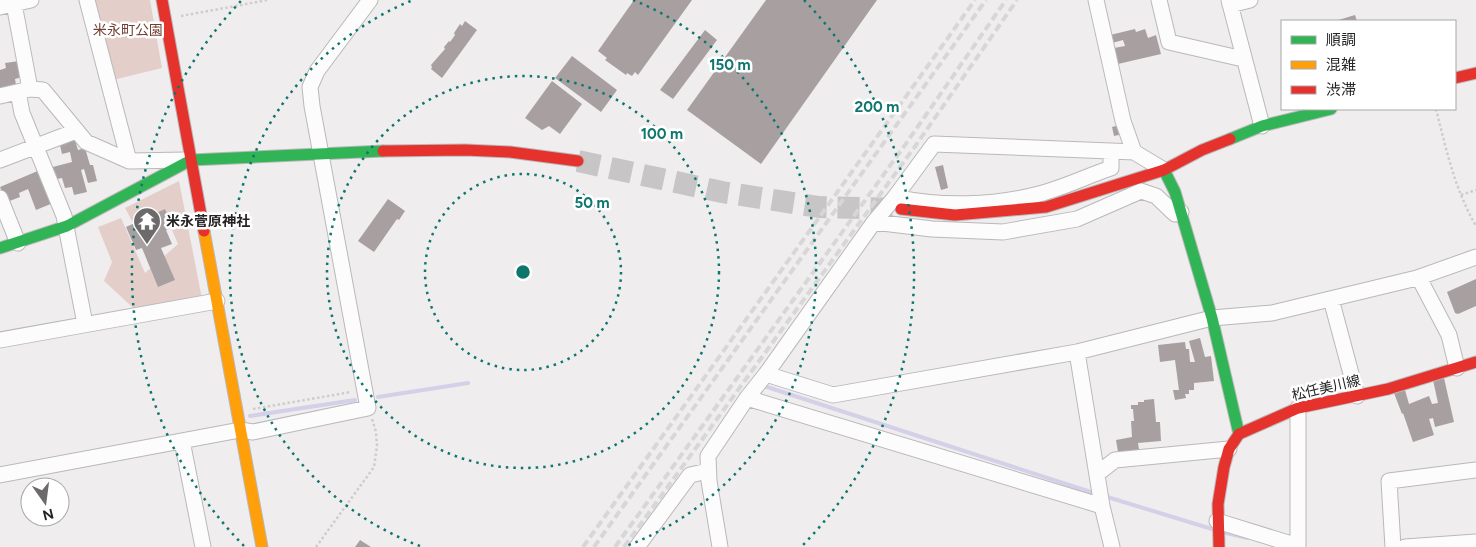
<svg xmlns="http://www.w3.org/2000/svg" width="1476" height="547" viewBox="0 0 1476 547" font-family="Figtree,'Noto Sans JP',sans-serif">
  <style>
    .green { fill: #e4ceca }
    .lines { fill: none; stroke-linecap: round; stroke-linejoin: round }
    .stream { stroke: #d3d0e8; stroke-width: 4 }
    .building { fill: #a89fa1 }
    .secondary-tunnel { stroke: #c7c5c6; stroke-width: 22; stroke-dasharray: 22 11; stroke-linecap: butt }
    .street-casing { stroke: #bab8b9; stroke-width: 17 }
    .fast-casing { stroke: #bab8b9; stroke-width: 13 }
    .slow-casing { stroke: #bab8b9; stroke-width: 13 }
    .jam-casing { stroke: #bab8b9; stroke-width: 13 }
    .path { stroke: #cecccd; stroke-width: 2.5; stroke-dasharray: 2.5 2.5; stroke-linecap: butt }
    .street { stroke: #fdfcfd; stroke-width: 15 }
    .fast { stroke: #30b455; stroke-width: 11 }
    .slow { stroke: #ff9f0a; stroke-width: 11 }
    .jam { stroke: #e5322d; stroke-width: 11 }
    .rail { stroke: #d7d7d7; stroke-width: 4; stroke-dasharray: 8 4; stroke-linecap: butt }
    .ring { fill: none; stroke: #0f766e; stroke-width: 2.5; stroke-dasharray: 2.5 5 }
    .labels { text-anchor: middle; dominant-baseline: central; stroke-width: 5; stroke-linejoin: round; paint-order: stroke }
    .park-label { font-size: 14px; fill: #733f32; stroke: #fff }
    .poi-label { font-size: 14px; font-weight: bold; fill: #252324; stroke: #fff; text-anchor: start }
    .street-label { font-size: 14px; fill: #252324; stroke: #fff }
    .centre { fill: #0f766e; stroke: #fff; stroke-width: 2.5 }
    .ring-label { font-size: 15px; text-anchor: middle; font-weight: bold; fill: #0f766e; stroke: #fff; stroke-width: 5; stroke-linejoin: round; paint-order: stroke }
  </style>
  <rect width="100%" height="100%" fill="#f0edef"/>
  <path class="green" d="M94,0H150L162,68L113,80Z
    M179,181L204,309L142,316L104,281L112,262L98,227L121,218L145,273L178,244L169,223L138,232L125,208Z"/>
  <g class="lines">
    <path class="stream" d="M764,386L1097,494
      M378,397L468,383
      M250,416L355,400
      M1104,496L1212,529
      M1226,533L1248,538"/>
  </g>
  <path class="building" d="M634,0H692L638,75L635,72L632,76L627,73L626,75L605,60L607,58L598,51Z
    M766,0H877L761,164L687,110Z
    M1355,15L1357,21H1335Z
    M465,21L477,30L442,78L431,69L432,67L431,65L445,49L444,47L449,41L450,42L455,35L454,33L460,24L462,26Z
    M1135,29L1136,32L1145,29L1148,38L1156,35L1161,54L1118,64L1114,48L1125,46L1123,40L1112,43L1110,35Z
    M705,30L717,40L673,99L660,90Z
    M572,56L617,90L601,112L555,78Z
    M19,61L22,77L15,79L16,85L0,88V70L6,68L5,63Z
    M552,81L582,104L560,134L549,126L542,130L525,118Z
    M1120,125L1123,134L1114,136L1112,127Z
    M74,137L78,150L85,148L90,165H93L97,181L88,183L84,169L81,170L87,192L74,195L72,187L65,188L62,178L52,180L49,168L72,162L70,152L62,154L59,141Z
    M943,165L948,188L941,190L935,167Z
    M40,170L53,203L36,210L28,189L19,193L20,197L7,202L0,187Z
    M388,199L405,211L399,220L397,219L374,252L358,241Z
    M165,209L173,227L166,230L172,244L161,248L175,280L158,287L142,248L136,250L126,227L146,218L150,227L158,223L154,214Z
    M1476,279V306L1458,314L1455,313L1447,292Z
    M1200,338L1205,357L1211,356L1214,381L1194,383V390H1189V394H1185L1186,398L1175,400L1173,390H1179L1175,360L1160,362L1158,345L1185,342L1186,349H1189L1190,362H1195L1189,341Z
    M1444,378L1454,422L1435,427L1433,418L1429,419L1434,435L1413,442L1403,413L1402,414L1394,393L1405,390L1409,404L1429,396L1432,404L1438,403L1433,380Z
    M1154,399L1156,422H1160L1161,441L1138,443L1140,455L1119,458L1116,440L1132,437L1131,421H1134L1133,409H1131V405H1138V402H1144V400Z
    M360,540L371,547H355Z"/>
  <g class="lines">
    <path class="secondary-tunnel" d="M578,161L722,192L819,207L901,209"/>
    <g class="street-casing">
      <path id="street" d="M87,0L129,161
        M1096,0L1123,121L1134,152
        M1159,0L1169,42L1243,59
        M1229,0L1262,126
        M14,4L30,89
        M1230,5L1250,0
        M0,7L31,0
        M18,92L22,113L64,216L85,324
        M0,96L30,89L43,90L86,142L129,161L186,160
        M1111,151V168C1087,176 1063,188 1039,194C993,206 941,207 895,197L934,144L1111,151L1134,152L1164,170
        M0,160L76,131
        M0,198L18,243
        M874,222L932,229L1003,232L1077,219L1141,191L1156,196L1175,214L1181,212
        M1419,278L1449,335L1457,368
        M1331,299L1357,396
        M0,340L217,301
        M1077,352L1102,506
        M766,374L833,395L1077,352L1212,318L1272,313L1417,278L1476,257
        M747,398L1102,506L1112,547
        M1298,408V547
        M182,441L203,547
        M1097,474L1115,460L1229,449
        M0,475L240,430L253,432L368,408L312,106L310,87L317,71L370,0
        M1217,521L1298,546
        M637,547L690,475L708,471
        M720,547L709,481L708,456L747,398L766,374L874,222L895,197
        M1393,547L1389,481L1476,470
        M1405,547L1476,542"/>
    </g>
    <g class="fast-casing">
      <path id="fast" d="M1230,139L1262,126L1331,109
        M1164,170L1175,192L1212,318L1239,434
        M0,248L67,226L191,160L383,151"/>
    </g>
    <g class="slow-casing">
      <path id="slow" d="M204,231L262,547"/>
    </g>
    <g class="jam-casing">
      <path id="jam" d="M162,0L204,231
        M1455,78L1476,73
        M383,151L465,150L510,152L578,161
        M901,209L955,215L1046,207L1164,170L1202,150L1230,139
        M1219,547L1218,504L1224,467L1229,449L1239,434L1298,408L1388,389L1476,362"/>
    </g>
    <path class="path" d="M181,16L268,0
      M1436,109C1446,149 1455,190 1476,226
      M1461,195L1476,190
      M253,409L351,392
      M316,547L374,467L377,446L376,432L372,419"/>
    <use href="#street" class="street"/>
    <use href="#fast" class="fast"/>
    <use href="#slow" class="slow"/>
    <use href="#jam" class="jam"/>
    <path class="rail" d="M583,547L975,0
      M594,547L986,0
      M615,547L905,145L1006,0
      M624,547L916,145L1017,0"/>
  </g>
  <g class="ring">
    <circle cx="523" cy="272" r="98"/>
    <circle cx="523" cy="272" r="196"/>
    <path d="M420 546A293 293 0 0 1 413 0M633 0A293 293 0 0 1 626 546"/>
    <path d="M244 546A391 391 0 0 1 242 0M804 0A391 391 0 0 1 802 546"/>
  </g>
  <defs>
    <g id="temple-pin" transform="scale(1.4375)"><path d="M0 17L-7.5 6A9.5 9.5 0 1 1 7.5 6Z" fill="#6c6a6b" stroke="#fff"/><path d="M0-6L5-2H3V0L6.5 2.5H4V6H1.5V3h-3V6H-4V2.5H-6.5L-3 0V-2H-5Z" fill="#fff"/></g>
  </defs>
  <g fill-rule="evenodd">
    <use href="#temple-pin" x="147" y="221"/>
  </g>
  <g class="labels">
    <g class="park-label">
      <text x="128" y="30">米永町公園</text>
    </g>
    <g class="poi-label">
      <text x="166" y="221">米永菅原神社</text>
    </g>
    <g class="street-label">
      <text transform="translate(1326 388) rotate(-13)">松任美川線</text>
    </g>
  </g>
  <circle cx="523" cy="272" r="8" class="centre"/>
  <g class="ring-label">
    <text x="730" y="70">150 m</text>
    <text x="877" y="112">200 m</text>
    <text x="662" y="139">100 m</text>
    <text x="592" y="208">50 m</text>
  </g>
  <rect x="1281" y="20" width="175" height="90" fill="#ffffff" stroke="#a8a7a7"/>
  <rect x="1291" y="36" width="25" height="8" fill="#30b455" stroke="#a8a7a7"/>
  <text x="1326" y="45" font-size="15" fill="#252324">順調</text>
  <rect x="1291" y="61" width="25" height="8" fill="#ff9f0a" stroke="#a8a7a7"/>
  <text x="1326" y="70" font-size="15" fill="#252324">混雑</text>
  <rect x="1291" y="86" width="25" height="8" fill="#e5322d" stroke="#a8a7a7"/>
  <text x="1326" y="95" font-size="15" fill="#252324">渋滞</text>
  <g transform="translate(45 502) rotate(166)"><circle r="24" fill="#ffffff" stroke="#a8a7a7"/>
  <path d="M0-4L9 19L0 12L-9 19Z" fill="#6c6a6b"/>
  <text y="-8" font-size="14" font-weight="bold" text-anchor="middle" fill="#252324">N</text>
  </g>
</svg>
